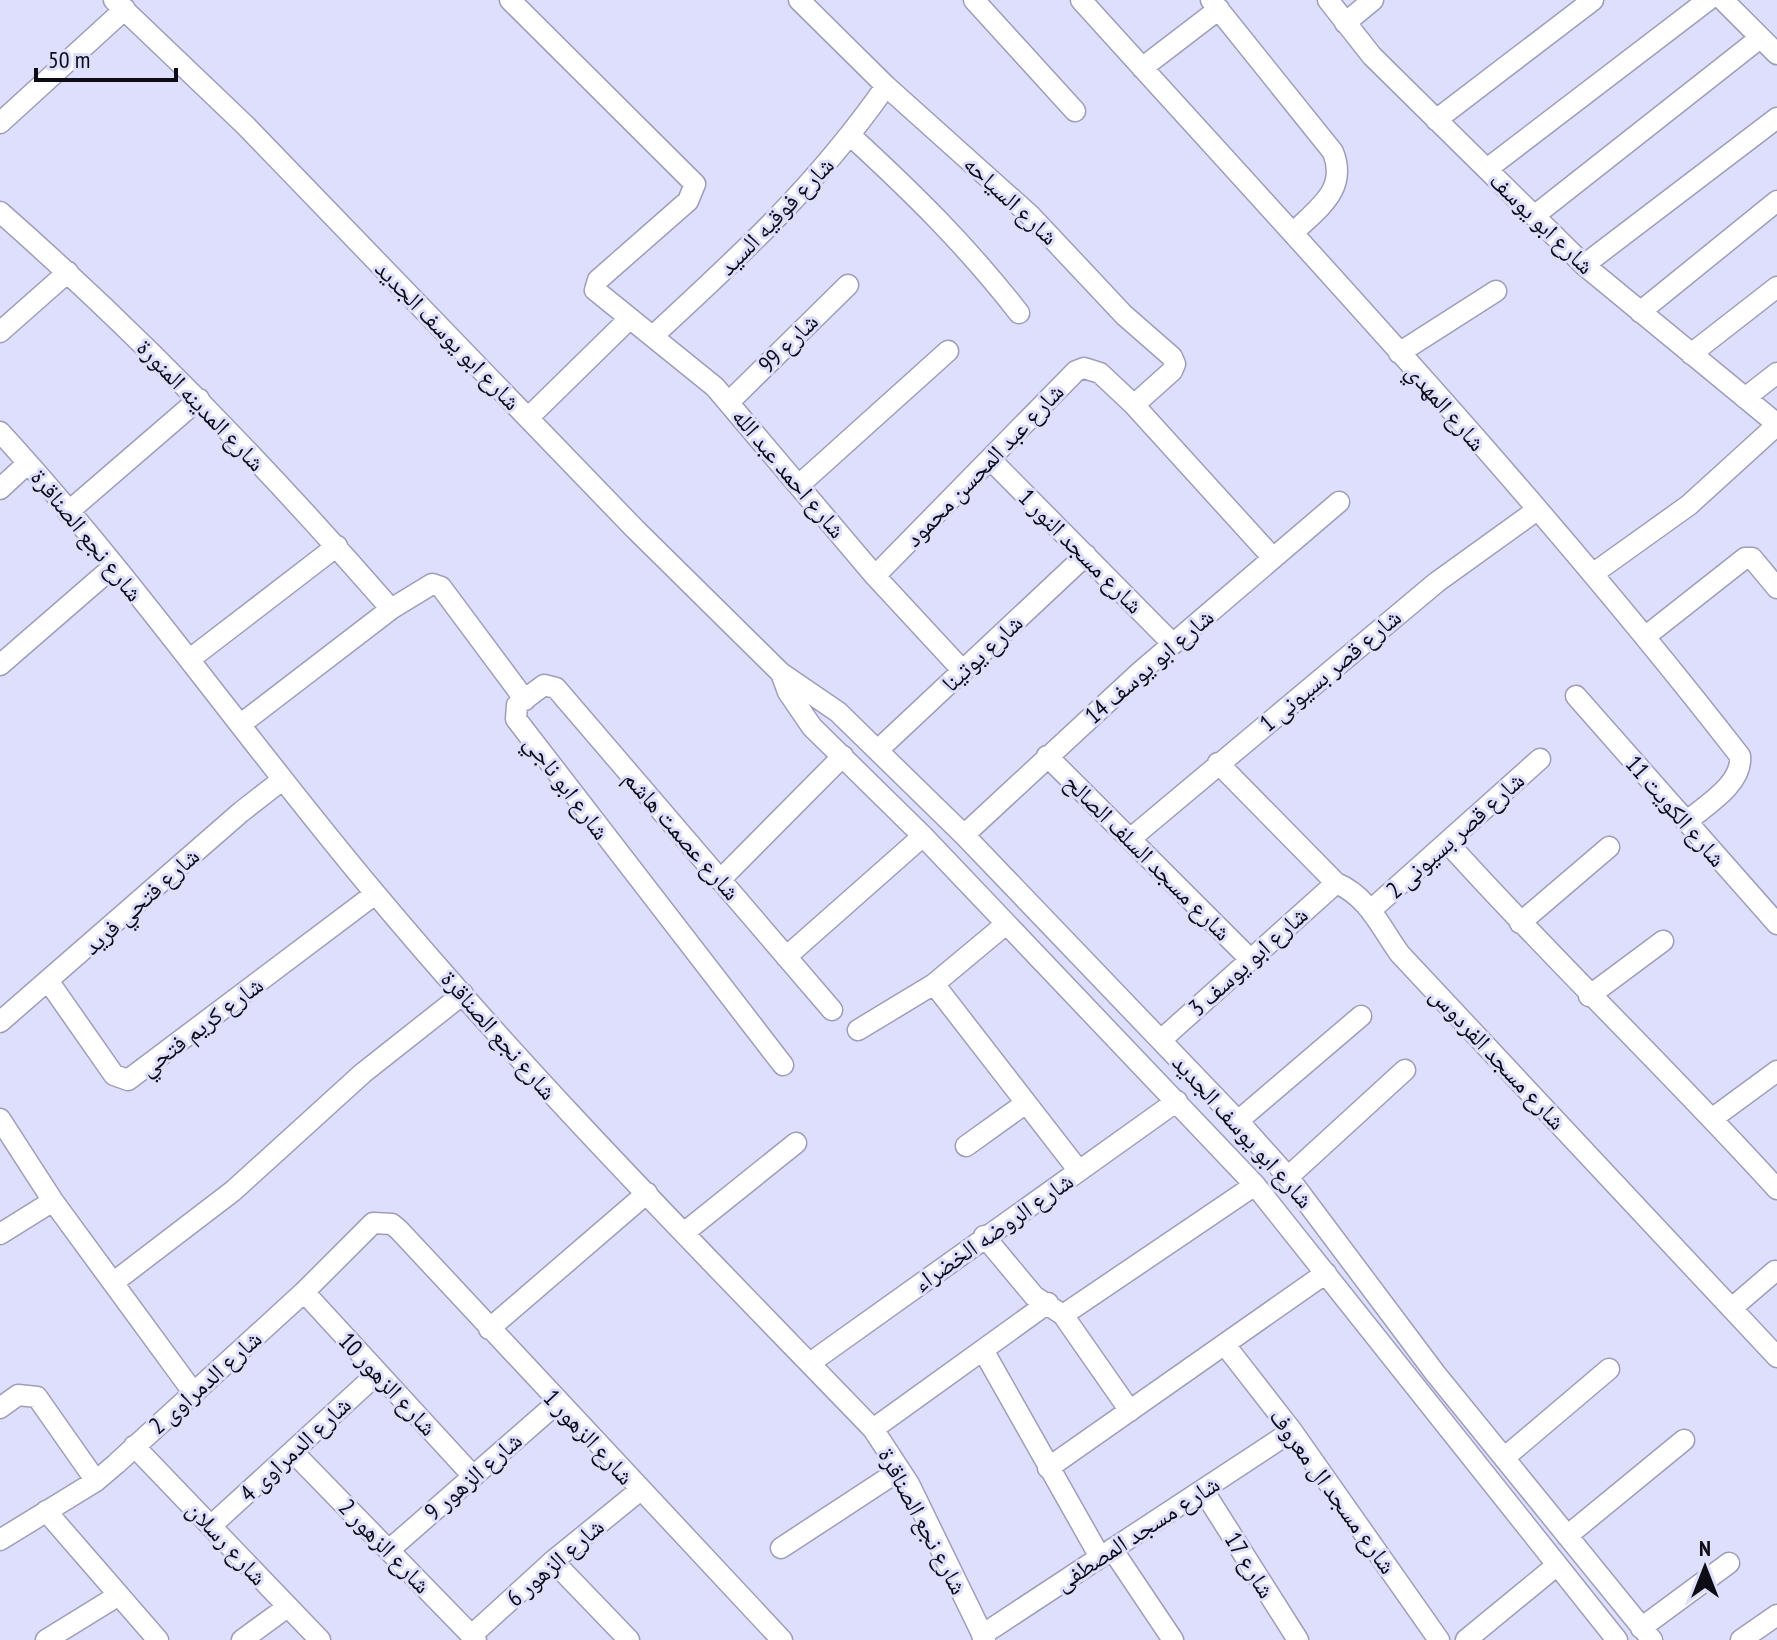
<svg xmlns="http://www.w3.org/2000/svg" width="1777" height="1640" viewBox="0 0 1777 1640" font-family="'PT Sans Narrow','Noto Naskh Arabic',sans-serif">
  <style>
    .lines { fill: none; stroke-linecap: round; stroke-linejoin: round }
    .minor-casing { stroke: #9e9ebb; stroke-width: 23 }
    .minor { stroke: #fff; stroke-width: 20 }
    .labels { text-anchor: middle; dominant-baseline: central; stroke-width: 6; stroke-linejoin: round; paint-order: stroke }
    .street-label { font-size: 24px; fill: #0d0c16; stroke: #dedefd }
  </style>
  <rect width="100%" height="100%" fill="#dedefd"/>
  <g class="lines">
    <g class="minor-casing">
      <path id="minor" d="M114,0L246,126L635,529L781,673L838,712L964,835L1238,1121L1288,1177L1435,1373L1652,1640
        M510,0L695,184L688,201L598,280L595,290L715,387L875,576L963,671
        M799,0L886,86L1031,216L1124,315L1172,357L1175,364L1172,371L1134,405
        M974,0L1075,111
        M1081,0C1305,248 1535,492 1740,756C1743,784 1705,806 1686,822
        M1211,0L1333,152C1348,190 1318,208 1293,233
        M1328,0L1372,56L1584,265L1777,424
        M1723,0L1777,54
        M1345,23L1373,0
        M1142,68L1219,9
        M1436,120L1593,0
        M0,123L125,9
        M851,136C914,194 966,245 1019,313
        M1487,169L1708,0
        M0,212C140,335 269,469 391,609
        M1534,216L1760,38
        M1584,265L1777,118
        M1640,312L1777,201
        M0,332L68,272
        M654,335C743,253 816,186 886,86
        M1399,353L1496,291
        M1691,354L1777,287
        M1745,398L1777,373
        M729,402L848,285
        M528,418L628,320
        M0,432C134,578 247,741 374,892C531,1080 703,1253 873,1429L909,1484L985,1640
        M990,459L1173,644
        M799,485L948,351
        M0,489L28,463
        M68,512L199,399
        M1594,573L1689,505L1777,425
        M875,576L1076,371L1084,368L1100,373L1134,405L1273,558
        M1646,636L1745,558H1752L1777,588
        M190,659L337,546
        M0,665L113,567
        M781,673L788,692L812,727L923,836L1255,1185L1617,1640
        M1576,696L1777,924
        M241,724L391,609L432,584L441,587L525,700
        M878,750L1086,555
        M1047,756L1249,958
        M1218,763L1336,883C1368,896 1381,928 1400,954L1777,1357
        M964,835L1140,672L1339,502
        M1130,839L1437,582L1537,510
        M1447,842C1554,961 1670,1071 1777,1189
        M720,880L843,756
        M1371,910L1540,759
        M1520,923L1609,847
        M786,957L923,836
        M49,982L114,1075L128,1080L375,894
        M934,984L1079,1171
        M1589,996L1663,941
        M0,1022L241,812L282,780
        M858,1030L934,984L1006,924
        M1161,1040L1336,883
        M783,1065L516,719L517,705L544,685L556,688L832,1010
        M1713,1118L1777,1071
        M0,1119L53,1201L193,1392
        M1238,1121L1361,1016
        M966,1146L1026,1103
        M1288,1177L1405,1070
        M685,1232L796,1143
        M0,1234L53,1201
        M984,1236L1034,1296L1063,1315L1130,1411
        M114,1282L233,1191L363,1073L463,994
        M304,1292L473,1476
        M1732,1308L1775,1271
        M1063,1315L1255,1185
        M489,1329L647,1193
        M1225,1345L1292,1431L1439,1640
        M983,1350L1100,1557
        M810,1363L1177,1101
        M0,1408L18,1395L37,1397L96,1481
        M873,1429L1048,1303
        M134,1446L320,1640
        M293,1452L476,1640
        M1504,1458L1609,1369
        M1048,1468L1326,1273
        M1203,1490L1298,1640
        M46,1511L158,1640
        M212,1525L378,1373
        M1567,1536L1684,1440
        M0,1540L96,1481L116,1464L304,1292L373,1223L392,1224L399,1230L782,1640
        M781,1548L900,1470
        M1112,1549L1173,1640
        M389,1550L557,1403
        M553,1561L629,1640
        M1641,1628L1729,1563
        M472,1635L553,1561L639,1491
        M982,1635L1292,1431
        M46,1640L119,1595
        M242,1640L286,1608
        M1466,1640L1556,1566
        M1741,1640L1777,1615"/>
    </g>
    <use href="#minor" class="minor"/>
  </g>
  <g class="labels">
    <g class="street-label">
      <text transform="translate(1011 200) rotate(43)">شارع السياحه</text>
      <text transform="translate(776 216) rotate(-46)">شارع فوقيه السيد</text>
      <text transform="translate(1542 223) rotate(44)">شارع ابو يوسف</text>
      <text transform="translate(448 335) rotate(46)">شارع ابو يوسف الجديد</text>
      <text transform="translate(788 343) rotate(-45)">شارع 99</text>
      <text transform="translate(201 405) rotate(46)">شارع المدينه المنورة</text>
      <text transform="translate(1446 407) rotate(49)">شارع المهدي</text>
      <text transform="translate(984 465) rotate(-46)">شارع عبد المحسن محمود</text>
      <text transform="translate(789 473) rotate(50)">شارع احمد عبد الله</text>
      <text transform="translate(87 535) rotate(51)">شارع نجع الصناقرة</text>
      <text transform="translate(1081 551) rotate(45)">شارع مسجد النور 1</text>
      <text transform="translate(982 653) rotate(-43)">شارع يوتينا</text>
      <text transform="translate(1149 666) rotate(-41)">شارع ابو يوسف 14</text>
      <text transform="translate(1330 670) rotate(-40)">شارع قصر بسيونى 1</text>
      <text transform="translate(567 787) rotate(53)">شارع ابو ناجي</text>
      <text transform="translate(1676 811) rotate(49)">شارع الكويت 11</text>
      <text transform="translate(682 835) rotate(49)">شارع عصمت هاشم</text>
      <text transform="translate(1455 835) rotate(-42)">شارع قصر بسيونى 2</text>
      <text transform="translate(1148 857) rotate(45)">شارع مسجد السلف الصالح</text>
      <text transform="translate(141 901) rotate(-42)">شارع فتحي فريد</text>
      <text transform="translate(1248 961) rotate(-42)">شارع ابو يوسف 3</text>
      <text transform="translate(201 1026) rotate(-37)">شارع كريم فتحي</text>
      <text transform="translate(499 1035) rotate(49)">شارع نجع الصناقرة</text>
      <text transform="translate(1498 1058) rotate(47)">شارع مسجد الفردوس</text>
      <text transform="translate(1243 1131) rotate(48)">شارع ابو يوسف الجديد</text>
      <text transform="translate(993 1232) rotate(-35)">شارع الروضه الخضراء</text>
      <text transform="translate(205 1382) rotate(-42)">شارع الدمراوى 2</text>
      <text transform="translate(388 1384) rotate(47)">شارع الزهور 10</text>
      <text transform="translate(589 1437) rotate(47)">شارع الزهور 1</text>
      <text transform="translate(295 1449) rotate(-43)">شارع الدمراوى 4</text>
      <text transform="translate(473 1476) rotate(-41)">شارع الزهور 9</text>
      <text transform="translate(1333 1491) rotate(54)">شارع مسجد ال معروف</text>
      <text transform="translate(923 1521) rotate(62)">شارع نجع الصناقرة</text>
      <text transform="translate(1137 1533) rotate(-33)">شارع مسجد المصطفى</text>
      <text transform="translate(227 1543) rotate(47)">شارع رسلان</text>
      <text transform="translate(385 1546) rotate(46)">شارع الزهور 2</text>
      <text transform="translate(555 1562) rotate(-41)">شارع الزهور 6</text>
      <text transform="translate(1250 1565) rotate(58)">شارع 17</text>
    </g>
  </g>
  <g transform="translate(1705 1568)" stroke="#dedefd" stroke-width="6" paint-order="stroke">
  <path d="M0-6L14 30L0 20L-14 30Z" fill="#0d0c16"/>
  <text y="-12" font-size="22" font-weight="bold" text-anchor="middle" fill="#0d0c16">N</text>
  </g>
  <path d="M36 68v12h140v-12" fill="none" stroke="#0d0c16" stroke-width="4"/>
  <text x="48" y="68" font-size="24" fill="#0d0c16" stroke="#dedefd" stroke-width="6" paint-order="stroke">50 m</text>
</svg>
